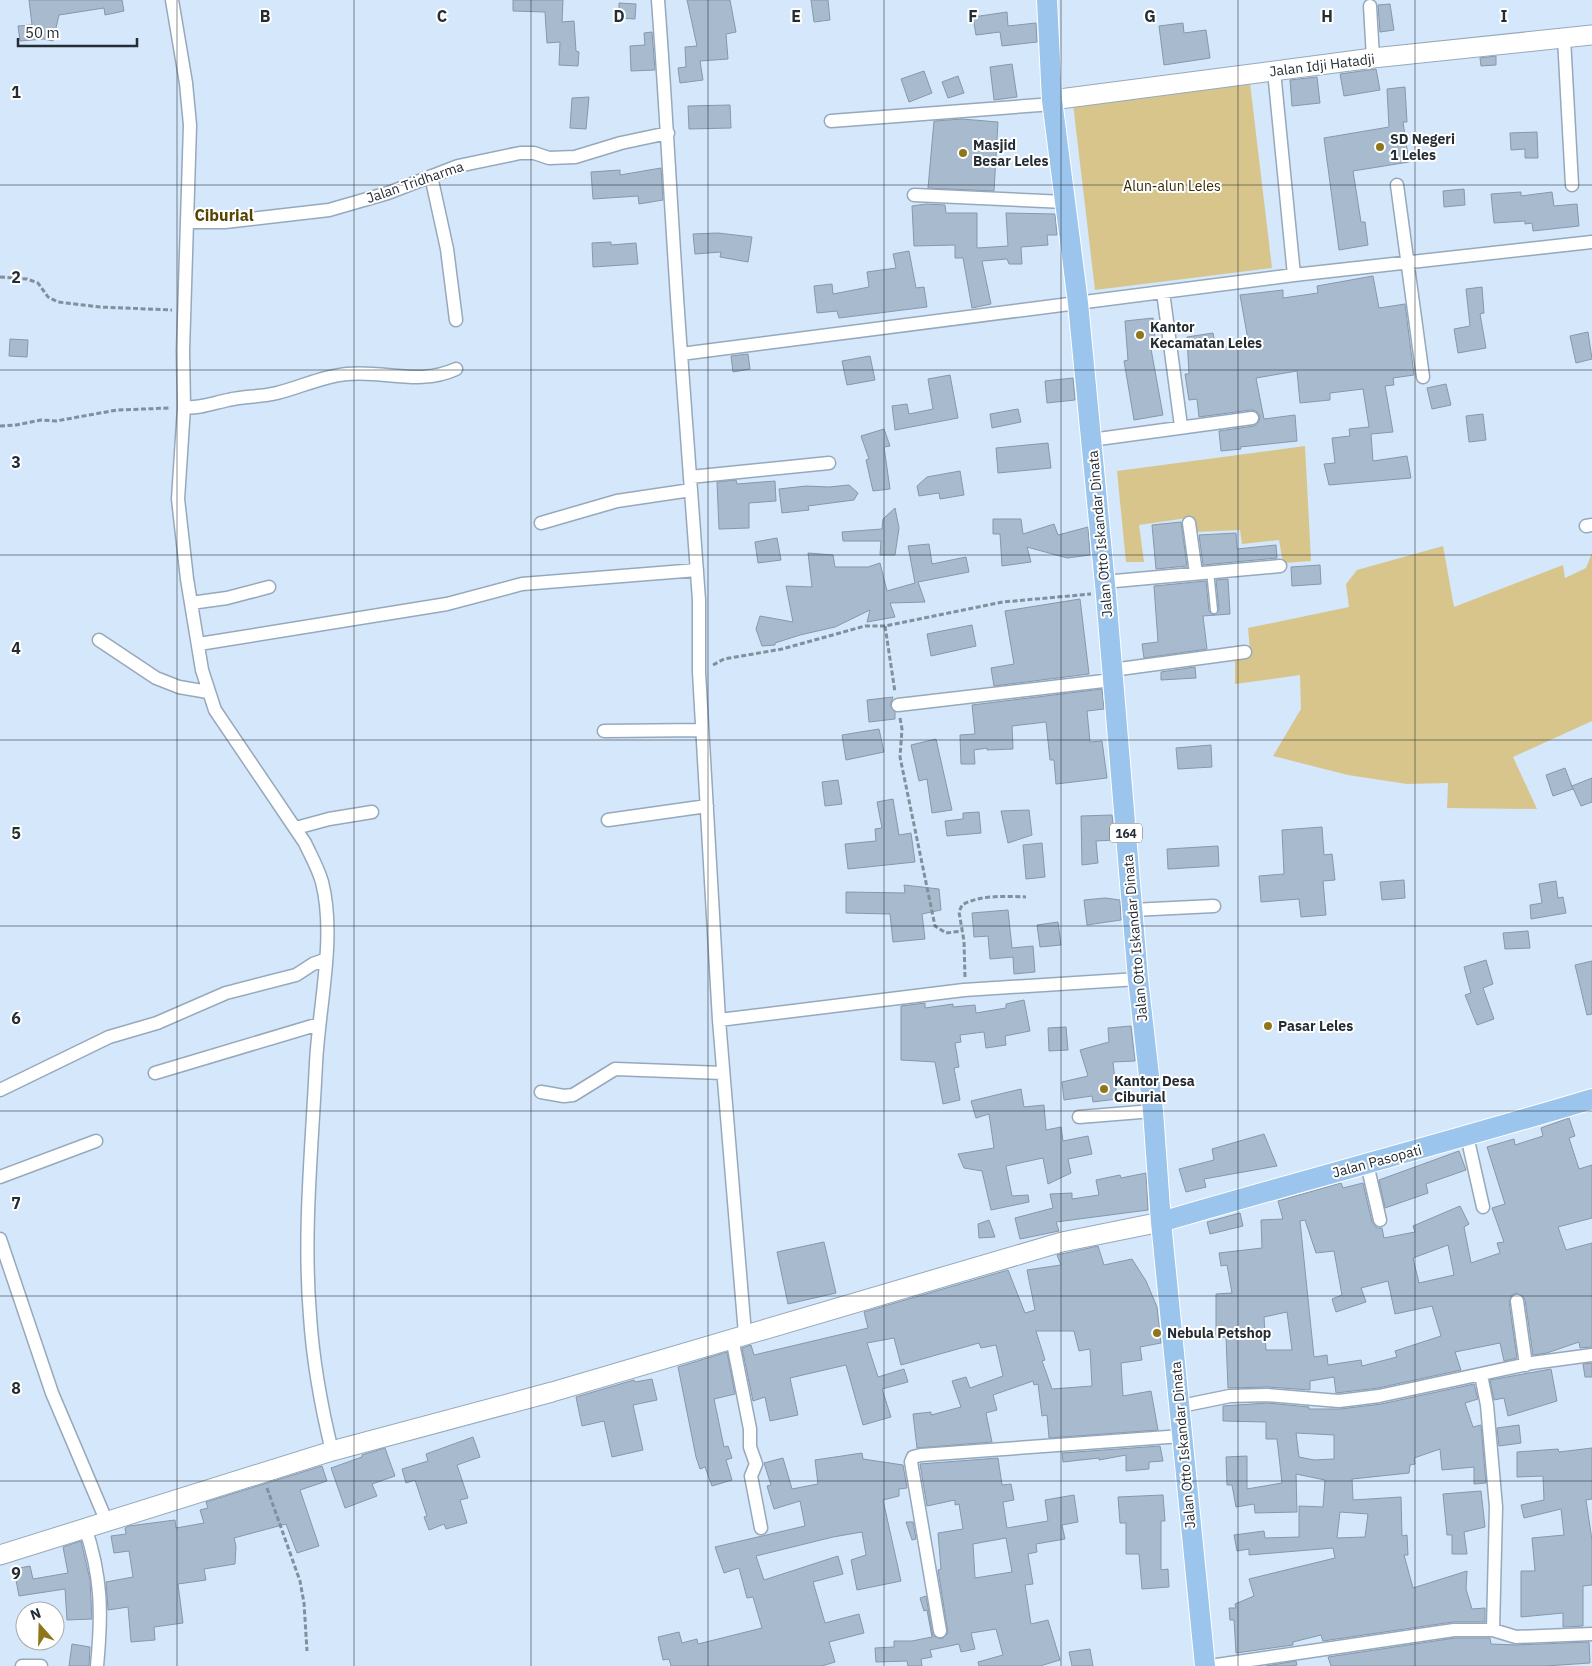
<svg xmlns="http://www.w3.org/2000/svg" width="1592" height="1666" viewBox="0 0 1592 1666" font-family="'IBM Plex Sans',sans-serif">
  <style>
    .green { fill: #d8c58c }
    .building { fill: #a8bbce; stroke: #8698ab; fill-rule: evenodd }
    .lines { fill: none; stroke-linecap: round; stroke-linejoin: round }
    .lane-casing { stroke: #96a9bc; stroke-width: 9 }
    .street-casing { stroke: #96a9bc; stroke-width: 15 }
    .secondary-casing { stroke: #96a9bc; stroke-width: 21 }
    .primary-casing { stroke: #fff; stroke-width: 22 }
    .path { stroke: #828f9d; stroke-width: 3; stroke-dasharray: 5 2.5; stroke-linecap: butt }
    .lane { stroke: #fff; stroke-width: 6 }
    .street { stroke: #fff; stroke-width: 12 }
    .secondary { stroke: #fff; stroke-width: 19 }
    .primary { stroke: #9bc5ec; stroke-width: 20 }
    .grid { fill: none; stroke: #252d34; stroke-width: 1; stroke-opacity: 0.55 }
    .poi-dot { fill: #90761b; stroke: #fff; stroke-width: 2 }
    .labels { text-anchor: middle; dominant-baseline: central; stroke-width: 4; stroke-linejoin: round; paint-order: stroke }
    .shield { fill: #fff; stroke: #666c71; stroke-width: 1 }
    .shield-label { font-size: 12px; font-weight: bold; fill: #252d34 }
    .street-label { font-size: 14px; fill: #252d34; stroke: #fff }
    .poi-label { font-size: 14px; font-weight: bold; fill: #252d34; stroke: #fff; text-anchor: start }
    .park-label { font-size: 14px; fill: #342801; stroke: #fff }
    .quarter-label { font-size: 16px; font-weight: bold; fill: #554401; stroke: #fff }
    .grid-label { font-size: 16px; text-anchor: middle; font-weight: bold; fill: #252d34; stroke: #fff; stroke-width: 4; stroke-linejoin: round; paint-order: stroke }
  </style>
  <rect width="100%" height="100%" fill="#d4e7fb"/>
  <path class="green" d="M1250,83L1272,268L1095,290L1073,104Z
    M1305,446L1311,561L1283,563L1279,540L1242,544L1240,530L1194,532V517L1139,525L1144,562H1126L1117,471Z
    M1443,546L1454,607L1563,565L1565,578L1586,568L1592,553V721L1513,757L1537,809L1447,808L1448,783L1407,784L1348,775L1273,756L1301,709L1300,675L1235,684V650H1250L1248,628L1349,607L1346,584L1357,570Z"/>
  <path class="building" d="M29,0H122L124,11L105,15L104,8L59,15L53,41L44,39L20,41L18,26L32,25Z
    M513,0H563L562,22L574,21L576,51L579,52L578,66L559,65L560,42L547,43L545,12L513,11Z
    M687,0H730L736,32L726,34L728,59L700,61L703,80L680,83L678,68L686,67L685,47L697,46Z
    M811,0H828L830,20L814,22Z
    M619,3L636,4L635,19L619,18Z
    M1390,4L1394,30L1380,32L1378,5Z
    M1007,12L1008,26L1036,23L1037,42L1002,46L1000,32L976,35L973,17Z
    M1183,23L1184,33L1206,30L1210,58L1164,65L1159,26Z
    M652,32L655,70L631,71L630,46L645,45L644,33Z
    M1496,56V65L1481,66L1480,58Z
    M1012,64L1017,97L994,100L990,67Z
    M1376,69L1380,90L1344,96L1340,74Z
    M924,71L932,93L909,102L901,79Z
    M958,76L964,93L948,98L942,82Z
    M1317,77L1320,103L1292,106L1290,80Z
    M1405,87L1407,122H1403L1409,162L1353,171L1361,222H1365L1368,245L1339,250L1324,138L1389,127L1387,89Z
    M589,97L586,129L570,128L572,98Z
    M730,105L731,128L689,129L688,106Z
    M962,119L998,122L994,191L928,188L934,121Z
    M1537,132L1538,158H1525V149L1511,150L1510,133Z
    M661,168L663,200L639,204L638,196L593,199L591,172L620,170V175Z
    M1464,189L1465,205L1444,207L1443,191Z
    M1521,192V196L1552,192L1554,206L1577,204L1579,226L1533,231L1532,223L1525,224V221L1494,223L1491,194Z
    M926,204L945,205L946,213H977V248L1008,246L1006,213L1055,214L1057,235H1047L1048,245L1021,247L1022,264H1009L1007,259L982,261L991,304L972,308L963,258H955V245L914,246L912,206Z
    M718,233L752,237L748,262L720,257L721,252L695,254L693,234Z
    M611,242V245L636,243L638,264L593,267L592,243Z
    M909,251L916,288L924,287L927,307L839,318L837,311L817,313L814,286L832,284L833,294L869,287L867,272L896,268L893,254Z
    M1373,276L1379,308L1405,304L1414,375L1393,378L1394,385L1385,386L1393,432L1371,434L1373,461L1407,456L1411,478L1329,485L1324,464L1335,463L1332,438L1350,436L1349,429L1369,427L1363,389L1330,393V400L1300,403L1297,371L1256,378L1264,419L1295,415L1297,441L1240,447L1241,449L1221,451L1219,431L1254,426L1259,422L1260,416L1256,411L1251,410L1199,417L1197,399L1189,400L1185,374H1189L1187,337L1213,333L1216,348L1249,345L1240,295L1283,290V298L1318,293L1317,286Z
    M1482,287L1484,313L1480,314L1486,348L1458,353L1454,329L1470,326L1466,289Z
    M1153,318L1156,348L1151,349L1163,415L1134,420L1124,361L1128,360L1125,321Z
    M1588,332L1592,359L1576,363L1570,336Z
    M10,339L28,340L27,357L9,356Z
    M748,354L750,369L733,372L731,356Z
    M870,356L875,380L847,385L842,361Z
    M950,375L958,418L895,430L892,406L907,404L909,414L933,409L928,379Z
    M1073,378L1075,400L1047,403L1045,381Z
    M1446,384L1451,405L1432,409L1427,388Z
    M1018,409L1021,422L992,428L990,414Z
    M1483,414L1486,440L1469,442L1466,416Z
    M884,429L890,446L884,447L890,489L873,491L866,460L869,459L861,436Z
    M1048,443L1051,468L998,473L996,448Z
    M960,471L964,495L940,499L939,493L919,496L917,486L927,477Z
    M736,480L737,484L775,481L776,501L749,503V528L719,529L717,482Z
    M849,485L858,493L854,500L808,506L809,510L782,513L779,489L806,486L829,487Z
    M895,508L899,528L895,555H880L881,541H843L842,532L882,529L883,519Z
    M993,519H1021L1023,534L1054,524L1058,535L1088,527L1090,555L1067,558L1027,547L1031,562L1002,566L1000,534H993Z
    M1181,522L1187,566L1156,569L1152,525Z
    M1236,533L1237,549L1276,545L1277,558L1203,565L1199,535Z
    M777,538L781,560L758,563L755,542Z
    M929,544L932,564L966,557L969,572L918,582L925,602L890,603L895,617L867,622L870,610L835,627L800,635L775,643V645L762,646L756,629L760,616L793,622L786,586L812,587L808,553L833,555L835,567H868L880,563L887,591L915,583L908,546Z
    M1320,565L1321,584L1292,586L1291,567Z
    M1228,579L1230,614L1203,616L1207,649L1144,658L1142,644L1158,642L1154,586L1206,581L1209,611L1214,615L1219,610L1216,580Z
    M1080,599L1089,674L994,686L991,668L1014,664L1005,611Z
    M972,625L976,646L931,656L927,634Z
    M1195,667L1196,678L1161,680V672Z
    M1102,689L1104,709L1087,711L1090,742L1102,741L1107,778L1056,784L1054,760H1050L1046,722L1012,726L1013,749L987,750V748L974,750L975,764H961L960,735L975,734L972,705Z
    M893,697L890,705L895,712V719L869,722L867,700Z
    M879,729L884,752L846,760L842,735Z
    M936,739L952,810L932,813L927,779L919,781L911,745Z
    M1211,745L1212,767L1178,769L1176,748Z
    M1565,768L1573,789L1553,796L1546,775Z
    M1592,778V802L1581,806L1572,786Z
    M838,780L842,804L825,806L822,782Z
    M893,799L899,835L911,833L915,862L848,869L845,844L876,841L875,829L882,828L877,802Z
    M1029,810L1032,835L1008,843L1001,811Z
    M979,812L981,833L947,836L945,821L963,819V813Z
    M1112,815L1115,840L1096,841L1098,863L1082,865L1081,816Z
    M1322,827L1324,855L1332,854L1335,880L1323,881L1326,915L1301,917L1299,899L1261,902L1259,876L1284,874L1282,830Z
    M1042,843L1045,877L1026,879L1023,845Z
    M1218,846L1219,866L1168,869L1167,849Z
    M1404,880L1405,898L1382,900L1380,882Z
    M1556,881L1558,898L1563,897L1566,913L1531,919L1530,905L1542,903L1539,884Z
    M904,885L939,889L941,910L922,914L925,939L893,942L890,914L846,913V892L905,893Z
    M1105,898L1120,900L1121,920L1087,925L1084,900Z
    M1008,910L1012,948L1033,946L1035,972L1014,974L1013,957L990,959L988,936L974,937L972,913Z
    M1058,922L1061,945L1040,947L1037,925Z
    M1528,931L1530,948L1505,949L1503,933Z
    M1486,960L1493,984L1483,988L1494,1019L1477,1025L1465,995L1471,993L1464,967Z
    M1592,961V1014L1587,1015L1575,965Z
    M1024,1000L1030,1031L1005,1036L1006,1045L986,1048L984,1032L960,1035L961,1042L955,1043L959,1067L954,1068L960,1100L943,1104L935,1062L901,1060V1006L925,1003V1008L953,1004V1007L975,1005L976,1013L1006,1008V1004Z
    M1131,1026L1135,1061L1113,1062L1117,1099L1093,1102L1092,1096L1064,1100L1062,1082L1088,1076L1080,1050L1109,1042L1108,1028Z
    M1066,1027L1068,1050L1049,1051L1048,1028Z
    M1021,1089L1024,1107L1044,1105L1046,1130L1061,1127L1063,1141L1088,1136L1092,1154L1068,1159L1071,1173L1048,1184L1043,1158L1006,1166L1012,1196L1028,1195L1029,1202L991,1210L982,1171L964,1168L958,1154L994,1148L989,1114L976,1118L971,1101Z
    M1569,1118L1575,1136L1569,1138L1579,1169L1592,1165V1218L1558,1227L1566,1250L1592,1243V1347L1580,1348L1579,1342L1547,1353L1533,1355L1525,1300L1523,1296L1516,1293L1512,1295L1509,1302L1517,1358L1504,1361L1500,1343L1455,1352L1461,1370L1378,1388L1336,1393L1334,1377L1310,1381V1390L1267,1387L1228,1388L1226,1337L1216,1338V1294L1232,1293L1227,1265L1221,1266L1219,1253L1262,1248L1261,1220L1283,1219L1278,1201L1341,1183L1343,1188L1363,1183L1372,1222L1377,1228H1382L1384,1238L1415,1232L1413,1226L1460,1206L1469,1224L1464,1227L1471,1263L1500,1253L1497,1243L1504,1242L1492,1208L1505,1204L1487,1147L1514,1139L1515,1145L1543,1136L1541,1128ZM1305,1220L1316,1253L1334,1251L1342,1295L1332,1299L1336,1312L1366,1302L1361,1288L1388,1281L1395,1314L1432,1306L1441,1336L1395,1351L1397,1357L1362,1366L1361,1360L1328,1365L1327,1355L1314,1357L1300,1221ZM1448,1245L1454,1275L1419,1283L1413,1258ZM1287,1312L1292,1350H1266L1264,1317Z
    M1264,1134L1277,1166L1204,1179L1206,1187L1186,1192L1179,1169L1214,1160L1212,1149Z
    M1459,1151L1466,1170L1426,1184L1428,1193L1385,1208L1379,1180Z
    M1146,1173L1148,1210L1056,1222L1059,1231L1020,1239L1015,1218L1053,1208L1050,1194L1072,1193V1199L1099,1195L1096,1180L1120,1175L1121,1178Z
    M1240,1213L1243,1226L1210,1234L1207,1222Z
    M989,1220L995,1237L979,1238L978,1224Z
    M824,1242L836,1293L788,1304L777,1252Z
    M1098,1246L1104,1265L1132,1259L1146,1281L1157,1307L1161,1343L1140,1347L1142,1360L1121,1363L1123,1396L1151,1391L1158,1430L1049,1438L1047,1415L1042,1416L1038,1384L1034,1385L1033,1381L993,1395L997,1410L986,1413L992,1442L917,1448L913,1414L931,1412V1415L961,1407L952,1381L966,1377L970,1388L1003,1376L996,1345L981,1348L979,1343L901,1365L894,1338L867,1343L878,1377L904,1369L908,1382L882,1389L891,1417L863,1425L846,1365L790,1378L798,1415L770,1421L765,1397L753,1401L742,1348L751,1345L754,1355L868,1328L864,1312L1008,1270L1025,1313L1035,1310L1027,1270L1061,1265L1057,1255ZM1036,1331H1074L1079,1351L1090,1349L1092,1386L1052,1389L1042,1361L1045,1360Z
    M727,1352L735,1394L714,1399L724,1447L728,1446L732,1458L726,1460L732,1480L712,1486L705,1467L700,1469L696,1457L678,1367Z
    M1592,1363V1377H1585L1583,1364Z
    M1551,1369L1557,1401L1508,1416L1504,1398L1494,1400L1490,1380Z
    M652,1379L657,1400L633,1405L643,1450L612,1457L604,1421L582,1426L576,1397L634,1380L635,1382Z
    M1474,1384L1478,1399L1465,1403L1473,1427L1481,1425L1486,1483L1474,1484V1467L1442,1470L1440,1449L1414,1458L1415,1464L1410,1465L1409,1473L1352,1479L1353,1500L1401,1497L1402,1536L1407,1535L1408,1555H1404L1413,1588L1467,1571L1466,1589L1472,1609L1485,1608V1622H1453L1323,1641L1321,1635L1293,1642V1645L1236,1653L1234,1620H1230L1229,1608H1236L1235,1604L1254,1596L1249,1579L1335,1558L1333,1548L1249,1555V1549L1237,1551L1234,1535L1264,1531L1265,1538L1299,1537V1506L1323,1507L1325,1480L1296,1474L1297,1512L1255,1513L1254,1504L1236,1507L1232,1485H1227L1226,1457L1247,1456V1489L1282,1483L1277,1439H1266V1422L1223,1421V1406L1267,1403L1309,1407V1409H1340L1381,1404ZM1296,1433L1334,1435V1459L1314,1460L1299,1457ZM1340,1512L1368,1514L1365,1537L1337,1538Z
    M1519,1425L1521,1443L1499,1446L1497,1428Z
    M473,1437L480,1457L457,1465L468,1498L460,1500L467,1523L446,1529L444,1524L429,1530L424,1517L427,1516L415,1480L406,1483L402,1469L428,1461L426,1454Z
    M1160,1446L1163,1461L1149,1462V1469L1126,1471V1455L1099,1460V1458L1063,1462L1062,1453Z
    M385,1448L395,1476L372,1484L377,1496L345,1508L331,1468L362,1457V1455Z
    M1592,1448V1499L1586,1500L1592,1540V1585L1583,1586V1626L1563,1627V1613L1521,1617V1571H1535L1532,1538L1564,1535L1561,1509L1524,1518L1521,1505L1544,1500L1543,1476L1517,1477V1452L1558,1449L1559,1452Z
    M862,1453L863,1459L903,1465L907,1488L899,1489V1496L883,1500L901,1581L857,1590L851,1560L866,1555L862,1532L833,1537L756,1556L764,1580L838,1556L843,1574L813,1582L825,1623L859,1614L864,1633L829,1642L835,1662L822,1666H671L669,1659L663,1660L658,1637L679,1632L682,1643L697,1639L698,1644L762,1628L753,1597L747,1598L739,1568L724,1573L715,1547L805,1526L800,1501L774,1509L767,1486L771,1485L764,1463L783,1458L792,1489L818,1484L815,1460Z
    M998,1458L1002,1485L1011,1484L1014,1500L1003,1502L1007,1528L1048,1521L1045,1500L1074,1495L1078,1522L1062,1525L1065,1539L1036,1544L1037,1552L1028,1554L1033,1584L1025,1585L1031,1624L1048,1620L1060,1660L1040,1666H979L978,1662L1003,1655L996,1629L971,1633L975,1649L961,1652L959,1644L930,1650L932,1657L921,1659L922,1666H908L907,1661L876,1662L875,1648L894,1647V1641H912L932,1637L927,1610L924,1611L920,1598L926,1596L933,1636L942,1639L948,1633L938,1570L941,1569L938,1533L963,1529L959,1504L955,1505V1500L927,1506L920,1464ZM1006,1538L1012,1572L975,1578L973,1544Z
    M322,1466L327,1481L300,1490L319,1546L297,1553L286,1524L234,1538L236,1546L235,1564L204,1569L206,1580L178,1584L183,1623L154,1627L155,1640L131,1642L128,1607L108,1610L106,1582L133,1577L129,1551L114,1553L111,1536L126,1534L125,1528L129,1526L175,1520L176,1528L204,1523L200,1510L208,1508L206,1502Z
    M1481,1491L1485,1527L1464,1532L1467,1554H1452V1535H1447L1443,1494Z
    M1163,1495L1165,1521H1161V1570L1168,1569L1169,1587L1142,1589L1139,1554H1126V1523H1120L1118,1497Z
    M906,1522H913L916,1539L912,1540Z
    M81,1541L90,1580L92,1619L67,1620L65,1589L19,1596L14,1569L30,1566L33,1579L68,1573L63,1547Z
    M1455,1638H1490L1491,1644L1516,1645L1589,1642L1590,1663L1545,1666H1331L1328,1657Z
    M72,1644L90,1647L89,1666H69Z
    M1090,1649L1093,1666H1072L1069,1652Z
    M1296,1661L1297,1665L1290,1666H1266Z"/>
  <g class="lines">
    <g class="lane-casing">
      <path id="lane" d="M1210,571L1214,610"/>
    </g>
    <g class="street-casing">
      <path id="street" d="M172,0L186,83L190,125L183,351L184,407L178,499L187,579L202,670L215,710L305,843C311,856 318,868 322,882C336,937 319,1005 316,1063C312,1147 303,1232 310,1316C313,1362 321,1406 332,1451
        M658,0C667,118 672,236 681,354L1294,275L1592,242
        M1370,6L1373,58
        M1564,38L1572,185
        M1274,71L1294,275
        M831,121L1053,104
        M431,176L447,249L456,320
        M1397,185L1423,377
        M914,195L1065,202
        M188,222H225L329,210L388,193L458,166L520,153H534L549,158L575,157L621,143L668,133
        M1163,292L1181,426
        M681,354L699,600V672L719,1020L745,1334
        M184,407C199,409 213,403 228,400C245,396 261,397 277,393C301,387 323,376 347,374C385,370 419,386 456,369
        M1091,440L1252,418
        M690,477L829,463
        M541,523L617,501L691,490
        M1189,523L1196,573
        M1586,526L1592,525
        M1104,582L1280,566
        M191,603L227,598L269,587
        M99,640L156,678L179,687L208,692
        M199,644L447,604L522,584L697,570
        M1112,670L1245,652
        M898,705L1112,680
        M604,731L702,730
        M608,820L707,806
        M296,828L329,819L372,812
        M1132,910L1214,906
        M719,1020L964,990L1138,979
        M155,1073L319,1024
        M0,1090L109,1037L157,1023L226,993L296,975L313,964L324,960
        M541,1092L564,1096L573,1095L615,1069L723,1073
        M1079,1117L1153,1111
        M1467,1136L1483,1207
        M1367,1164L1380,1220
        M0,1177L96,1141
        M0,1239L52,1393L106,1520
        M1517,1301L1526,1365
        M732,1338L750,1429V1447L756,1464L751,1476L761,1528
        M1481,1375L1487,1405L1496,1507L1493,1630
        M1181,1406L1230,1396L1267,1395L1339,1401L1379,1396L1532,1363L1592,1355
        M85,1527C102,1577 102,1614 97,1666
        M940,1631L911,1462L913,1457L921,1455L1182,1436
        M22,1666H41
        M1210,1666L1454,1630H1493L1516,1637L1592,1634"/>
    </g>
    <g class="secondary-casing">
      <path id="secondary" d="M1052,100L1373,58L1592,35
        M0,1555L332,1451L552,1392L1062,1242L1161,1222"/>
    </g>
    <g class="primary-casing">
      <path id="primary" d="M1047,0L1052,100L1078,303L1106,595L1138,979L1153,1111L1161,1222L1205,1666
        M1161,1222C1304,1180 1449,1142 1592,1099"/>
    </g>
    <path class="path" d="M0,277L27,279L38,283L48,297L58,302L100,307L172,310
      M0,426L16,425L41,420L56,421L117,410L171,408
      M885,626L895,692
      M713,665L724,659L782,649L865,626H885L1003,602L1091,594
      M900,718L902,729L900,757L935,926L946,933L962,931
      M965,977L964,941L959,912L962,905C979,895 1006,896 1026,897
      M267,1488L300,1581L304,1603L307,1651"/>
    <use href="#lane" class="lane"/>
    <use href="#street" class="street"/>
    <use href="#secondary" class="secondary"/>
    <use href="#primary" class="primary"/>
  </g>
  <path class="grid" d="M177,0V1666M354,0V1666M531,0V1666M708,0V1666M884,0V1666M1061,0V1666M1238,0V1666M1415,0V1666M0,185H1592M0,370H1592M0,555H1592M0,740H1592M0,926H1592M0,1111H1592M0,1296H1592M0,1481H1592"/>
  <g class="poi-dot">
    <circle cx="1380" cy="147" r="5"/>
    <circle cx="963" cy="153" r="5"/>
    <circle cx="1140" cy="335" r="5"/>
    <circle cx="1268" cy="1026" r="5"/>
    <circle cx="1104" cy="1089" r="5"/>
    <circle cx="1157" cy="1333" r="5"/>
  </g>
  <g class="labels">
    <rect class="shield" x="1110" y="823.5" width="32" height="19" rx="4"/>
    <g class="shield-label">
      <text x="1126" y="833">164</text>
    </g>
    <g class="street-label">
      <text transform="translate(1322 65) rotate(-7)">Jalan Idji Hatadji</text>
      <text transform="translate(415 182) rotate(-19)">Jalan Tridharma</text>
      <text transform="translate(1100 534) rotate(-95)">Jalan Otto Iskandar Dinata</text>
      <text transform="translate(1135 938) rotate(-95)">Jalan Otto Iskandar Dinata</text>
      <text transform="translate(1377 1161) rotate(-15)">Jalan Pasopati</text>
      <text transform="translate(1183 1445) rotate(-95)">Jalan Otto Iskandar Dinata</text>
    </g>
    <g class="poi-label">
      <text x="1390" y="139">SD Negeri<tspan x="1390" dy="16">1 Leles</tspan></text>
      <text x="973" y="145">Masjid<tspan x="973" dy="16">Besar Leles</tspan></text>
      <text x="1150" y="327">Kantor<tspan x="1150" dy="16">Kecamatan Leles</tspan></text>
      <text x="1278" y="1026">Pasar Leles</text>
      <text x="1114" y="1081">Kantor Desa<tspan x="1114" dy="16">Ciburial</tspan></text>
      <text x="1167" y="1333">Nebula Petshop</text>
    </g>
    <g class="park-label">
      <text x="1172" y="186">Alun-alun Leles</text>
    </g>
    <g class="quarter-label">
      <text x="224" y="215">Ciburial</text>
    </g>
  </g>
  <g class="grid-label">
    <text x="265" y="22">B</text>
    <text x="442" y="22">C</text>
    <text x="619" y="22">D</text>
    <text x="796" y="22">E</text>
    <text x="973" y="22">F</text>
    <text x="1150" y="22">G</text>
    <text x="1327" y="22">H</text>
    <text x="1504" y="22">I</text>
    <text x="16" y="98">1</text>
    <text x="16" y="283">2</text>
    <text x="16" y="468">3</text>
    <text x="16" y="654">4</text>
    <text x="16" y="839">5</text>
    <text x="16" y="1024">6</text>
    <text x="16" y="1209">7</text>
    <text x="16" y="1394">8</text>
    <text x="16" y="1579">9</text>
  </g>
  <g transform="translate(40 1626) rotate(340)"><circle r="24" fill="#ffffff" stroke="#a8abae"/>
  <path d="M0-4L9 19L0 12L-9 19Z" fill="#90761b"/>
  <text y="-8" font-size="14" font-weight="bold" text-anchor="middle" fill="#252d34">N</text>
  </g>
  <path d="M18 38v8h119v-8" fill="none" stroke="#252d34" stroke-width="2.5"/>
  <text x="25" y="38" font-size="15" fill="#252d34" stroke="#ffffff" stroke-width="4" paint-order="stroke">50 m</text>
</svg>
